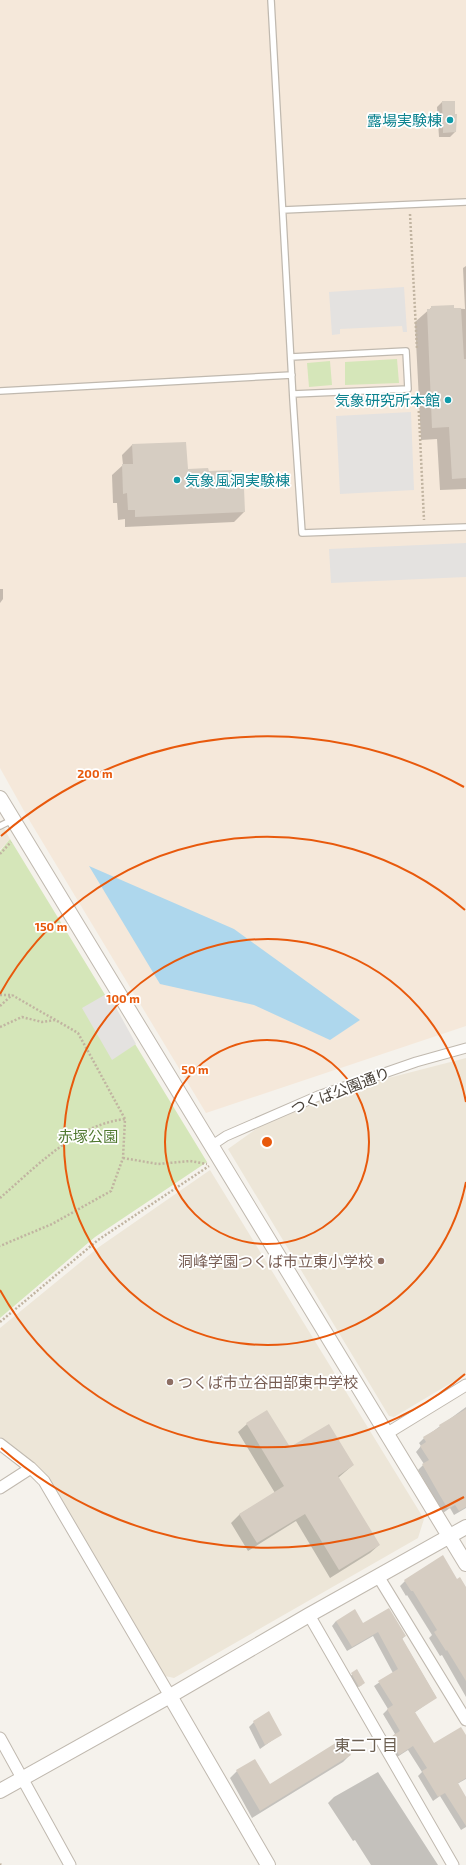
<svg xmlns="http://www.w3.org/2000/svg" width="466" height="1865" viewBox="0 0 466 1865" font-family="'Exo 2','Noto Sans JP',sans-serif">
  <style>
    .commercial { fill: #f5e8da }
    .education { fill: #ede6d8 }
    .green { fill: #d5e6b9 }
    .parking { fill: #e4e2e0 }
    .water { fill: #aed7ed }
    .shadow { fill: #0003 }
    .building { fill: #d6cdc2 }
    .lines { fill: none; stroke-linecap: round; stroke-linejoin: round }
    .service-casing { stroke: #c0b9af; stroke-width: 8 }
    .pedestrian-casing { stroke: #c0b9af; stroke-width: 11 }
    .minor-casing { stroke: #c0b9af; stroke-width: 13 }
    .tertiary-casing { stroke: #c0b9af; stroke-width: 16 }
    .path { stroke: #c1b4a1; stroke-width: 2.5; stroke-dasharray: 2 2; stroke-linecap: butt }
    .service { stroke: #fff; stroke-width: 5.5 }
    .pedestrian { stroke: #fff; stroke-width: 9 }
    .minor { stroke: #fff; stroke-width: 11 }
    .tertiary { stroke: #fff; stroke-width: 14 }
    .ring { fill: none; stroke: #e8590c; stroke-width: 2 }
    .culture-dot { fill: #0f9aa8; stroke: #fff; stroke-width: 1.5 }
    .education-dot { fill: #8d6e63; stroke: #fff; stroke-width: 1.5 }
    .labels { text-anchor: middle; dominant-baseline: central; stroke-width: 3.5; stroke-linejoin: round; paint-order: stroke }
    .culture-label { font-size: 15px; fill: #0d838f; stroke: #fff; text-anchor: end }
    .street-label { font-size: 15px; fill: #49423a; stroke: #fff }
    .park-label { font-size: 15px; fill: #507930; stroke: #fff }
    .education-label { font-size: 15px; fill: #785e54; stroke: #fff; text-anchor: end }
    .neighbourhood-label { font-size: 16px; fill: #6c6052; stroke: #fff }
    .centre { fill: #e8590c; stroke: #fff; stroke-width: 2 }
    .ring-label { font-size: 12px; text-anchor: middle; font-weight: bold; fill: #e8590c; stroke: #fff; stroke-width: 3.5; stroke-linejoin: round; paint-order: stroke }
  </style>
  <rect width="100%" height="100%" fill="#f5f2ec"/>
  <path class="commercial" d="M0,0H466V1026L206,1113L28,818L0,768Z"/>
  <path class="education" d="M0,821L10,839L0,850Z
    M466,1058V1374L394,1417L389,1416L228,1149L263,1124L319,1101L369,1083Z
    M210,1170L424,1519L418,1538L174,1678L165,1676L49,1478L28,1458L0,1437V1328L99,1247Z"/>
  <path class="green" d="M397,359L399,383L345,385V362Z
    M330,361L332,385L309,387L307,363Z
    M10,839L207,1162L95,1237L0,1318V851Z"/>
  <path class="parking" d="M404,287L407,332H403L402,326L340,329V334L332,335L329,292Z
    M411,412L414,490L340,494L336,416Z
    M466,543V577L331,583L329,549Z
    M108,993L136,1044L112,1060L82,1008Z"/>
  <path class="water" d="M89,866L234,929L360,1020L330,1040L254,1005L160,984Z"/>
  <path class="shadow" d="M442,102L455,132L450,137H439L437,107Z
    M466,266V489L440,490L437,439L421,440L415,322L432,307L465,309L463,268Z
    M132,445L187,470L208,472L232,489L244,512L234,522L125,527V519L118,520L117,503H113L112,475L123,465L122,455Z
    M0,589H3V599L0,603Z
    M466,1407V1508L454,1515L450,1508L443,1513L418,1470L424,1464L416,1452L421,1446L419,1443L424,1438Z
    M247,1424L290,1449L353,1465L338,1478L379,1545L370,1553L330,1578L296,1521L248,1551L231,1523L240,1514L275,1493L238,1432Z
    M457,1580L466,1588V1697L442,1655L440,1656L429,1638L432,1635L407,1595L406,1596L400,1586L405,1581Z
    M336,1621L363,1625L405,1636L402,1639L436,1697L414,1713L434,1745L466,1737V1779L457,1784L466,1798V1827L461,1830L440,1796L433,1801L418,1776L422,1772L408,1750L394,1759L385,1744L395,1734L383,1714L388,1709L374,1686L393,1673L373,1636L347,1651L332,1626Z
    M357,1671L362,1685L356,1688L349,1677Z
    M254,1722L281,1734L260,1749L249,1727Z
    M350,1755L343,1762L252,1818L230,1778L237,1771L269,1785Z
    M378,1772L438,1865H371L355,1840L353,1841L328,1803L334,1797Z"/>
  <path class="building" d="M442,101H455V114H457L456,132L443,133Z
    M454,305V308H461L464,359H466V478L452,479L449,427L432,428L427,309H431V306Z
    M186,442L188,469L208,468L209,471L232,470L233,488H244L245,512L135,517V510H128L127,493L123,494L122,464H133L132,444Z
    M466,1409V1507L459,1511L455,1505L448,1509L439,1494L422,1464L429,1460L420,1446L426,1442L423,1437L440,1427L439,1425Z
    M267,1410L290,1447L329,1424L354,1465L338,1476L380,1545L339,1570L305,1514L257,1543L239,1514L284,1486L246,1423Z
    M443,1555L457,1579L460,1577L466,1587V1681L447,1650L446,1651L434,1632L437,1630L413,1591H411L404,1580Z
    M389,1608L406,1636L402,1638L437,1698L415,1712L434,1743L461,1727L466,1735V1778L458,1783L466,1797V1826L445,1793L438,1797L422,1771L427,1768L413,1746L399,1755L389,1738L400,1731L387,1709L393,1705L378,1681L398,1669L378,1632L352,1647L336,1621L355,1609L363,1623Z
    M357,1669L365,1683L359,1687L351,1673Z
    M269,1711L282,1735L265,1745L253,1721Z
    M342,1739L351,1755L260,1811L236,1770L255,1759L270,1784Z"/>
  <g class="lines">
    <g class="service-casing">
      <path id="service" d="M271,0L293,400L302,533L466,527
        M283,210L466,202
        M291,357L406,351L408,389L293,394
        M0,391L292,375
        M0,826L12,820"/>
    </g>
    <g class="pedestrian-casing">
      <path id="pedestrian" d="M217,1142L226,1136L318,1096L416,1062L466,1048"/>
    </g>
    <g class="minor-casing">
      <path id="minor" d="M386,1434L466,1385
        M0,1444L31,1468L44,1481L170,1696
        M0,1488L31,1468
        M378,1576L466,1720
        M309,1615L453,1865
        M0,1738L70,1865"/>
    </g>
    <g class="tertiary-casing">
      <path id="tertiary" d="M0,798L466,1564
        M170,1696L268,1865
        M0,1791L170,1696L309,1615L466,1527"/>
    </g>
    <path class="path" d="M410,214L417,349
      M418,395L424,520
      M0,854L11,842
      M0,995H12L78,1033L125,1119L123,1158L111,1191L52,1224L0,1246
      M0,1006L12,995
      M0,1027L22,1017L42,1022L55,1020
      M123,1158L158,1164L190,1161L207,1164
      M0,1198C37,1166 75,1125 125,1119
      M0,1322L98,1240L209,1166
      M0,1864L1,1865"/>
    <use href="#service" class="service"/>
    <use href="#pedestrian" class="pedestrian"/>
    <use href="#minor" class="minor"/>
    <use href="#tertiary" class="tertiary"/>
  </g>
  <g class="ring">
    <circle cx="267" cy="1142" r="102"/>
    <path d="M466 1182A203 203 0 1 1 466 1102"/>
    <path d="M465 1374A305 305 0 0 1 0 1290M0 994A305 305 0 0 1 465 910"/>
    <path d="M464 1497A406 406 0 0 1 1 1448M1 836A406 406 0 0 1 464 787"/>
  </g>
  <g class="culture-dot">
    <circle cx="450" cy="120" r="4"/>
    <circle cx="448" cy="400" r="4"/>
    <circle cx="177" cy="480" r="4"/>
  </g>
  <g class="education-dot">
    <circle cx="381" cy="1261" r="4"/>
    <circle cx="170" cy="1382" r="4"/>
  </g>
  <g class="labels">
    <g class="culture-label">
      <text x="442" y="120">露場実験棟</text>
      <text x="440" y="400">気象研究所本館</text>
      <text x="185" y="480" text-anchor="start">気象風洞実験棟</text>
    </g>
    <g class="street-label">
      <text transform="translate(340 1090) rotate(-21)">つくば公園通り</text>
    </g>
    <g class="park-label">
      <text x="88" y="1136">赤塚公園</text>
    </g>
    <g class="education-label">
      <text x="373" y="1261">洞峰学園つくば市立東小学校</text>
      <text x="178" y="1382" text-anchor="start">つくば市立谷田部東中学校</text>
    </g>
    <g class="neighbourhood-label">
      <text x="366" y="1744">東二丁目</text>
    </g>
  </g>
  <circle cx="267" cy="1142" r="6" class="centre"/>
  <g class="ring-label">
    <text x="95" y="778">200 m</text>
    <text x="51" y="931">150 m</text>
    <text x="123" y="1003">100 m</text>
    <text x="195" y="1074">50 m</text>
  </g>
</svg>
